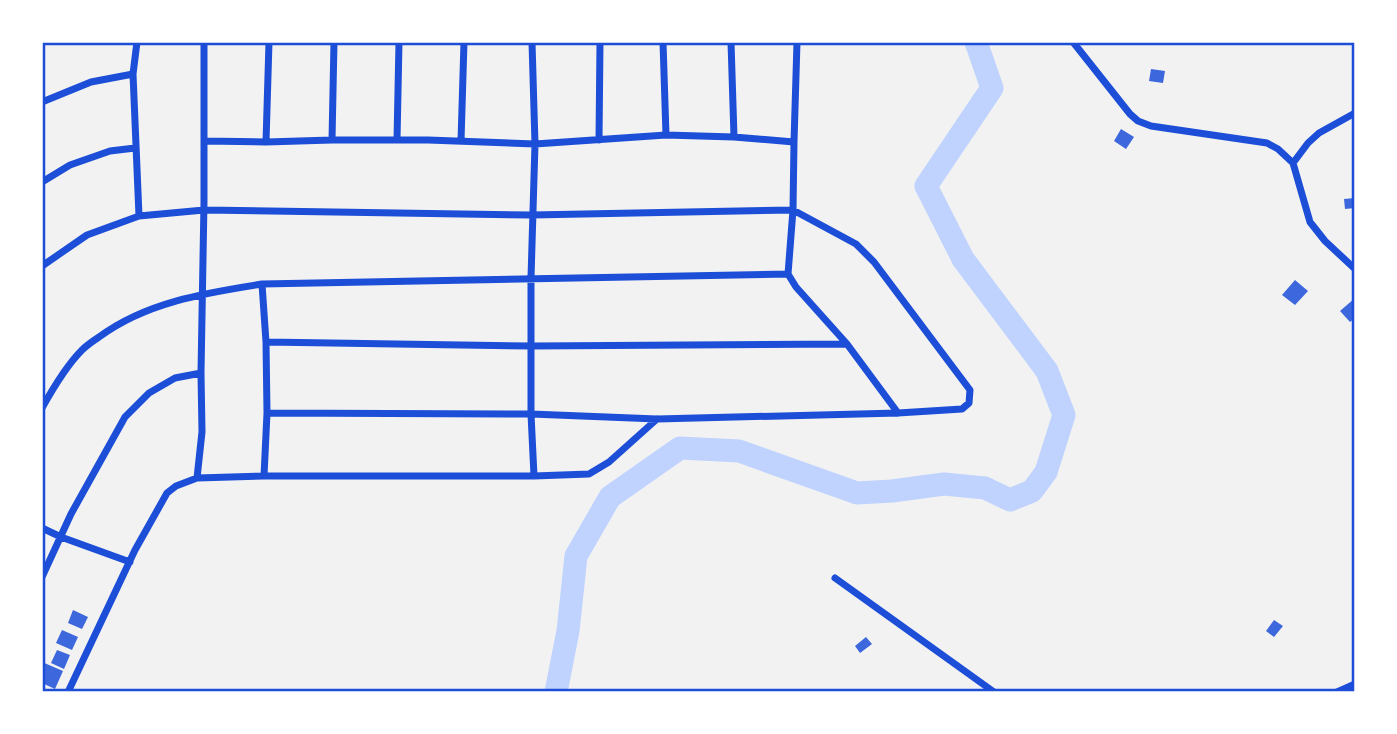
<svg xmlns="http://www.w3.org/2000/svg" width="1397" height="734" viewBox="0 0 1397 734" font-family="Cabin,sans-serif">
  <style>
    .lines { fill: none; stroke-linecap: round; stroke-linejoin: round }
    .river { stroke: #bfd3fe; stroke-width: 23 }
    .building { fill: #3d67dc }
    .minor { stroke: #1d4ed8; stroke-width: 7 }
    .neatline { fill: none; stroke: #1d4ed8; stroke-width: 2.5 }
  </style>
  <rect width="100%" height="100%" fill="#f2f2f2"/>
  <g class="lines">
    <path class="river" d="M556,692L568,631L576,556L610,497L680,448L739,451L857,493L892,491L944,484L985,488L1010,500L1032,491L1046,472L1064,415L1047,371L963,259L926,186L992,88L976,42"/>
  </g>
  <path class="building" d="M1151,69L1165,71L1163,83L1149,81Z
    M1121,129L1134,137L1126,149L1114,141Z
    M1355,198V208L1345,209L1344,199Z
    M1295,280L1308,291L1295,305L1282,295Z
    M1355,298V318L1350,322L1340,311Z
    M73,610L88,617L82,629L68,623Z
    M1274,620L1283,626L1274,637L1266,631Z
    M62,630L78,637L72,650L56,643Z
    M866,637L872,644L860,653L855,646Z
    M57,650L70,655L64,669L51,663Z
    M42,662L63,671L55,689L42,683Z"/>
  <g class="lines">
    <path class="minor" d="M137,42L133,74L139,216
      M532,42L535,144L531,278V414L534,476
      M663,42L666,135
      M1073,42L1130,114L1138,121L1151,126L1267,143L1278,149L1293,163
      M42,102L91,82L133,74
      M1355,113L1319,133L1308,143L1293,163L1310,222L1325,241L1355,269
      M332,140H428L535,144L666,135L734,137L731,42
      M397,140L399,42
      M599,140L600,42
      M204,141L266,142L332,140L334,42
      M461,141L464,42
      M266,142L269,42
      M794,142L797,42
      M42,182L70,165L110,151L135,148
      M42,266L87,235L139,216L204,210L532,215L793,210L856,244L874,262L970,390L969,403L962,409L898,413L657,419L531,414L267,413
      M262,284L266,342L267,413L264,476H534L589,474L609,462L657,419
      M266,342L532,346L847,344L796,287L788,274L793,210L794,142L734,137
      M847,344L898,413
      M42,408C52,390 67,365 82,350C87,345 93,341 99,337C146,302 205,293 262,284L788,274
      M197,478L264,476
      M42,528L61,537L130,562
      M42,577L71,514L125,417L149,393L175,378L201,373
      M835,578L994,692
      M68,692L135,550L167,493L176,486L197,478L202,432L201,373L204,202V42
      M1337,692L1355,684"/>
  </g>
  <rect width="1397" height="734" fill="none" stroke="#ffffff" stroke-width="88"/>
  <rect x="44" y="44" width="1309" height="646" class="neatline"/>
</svg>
